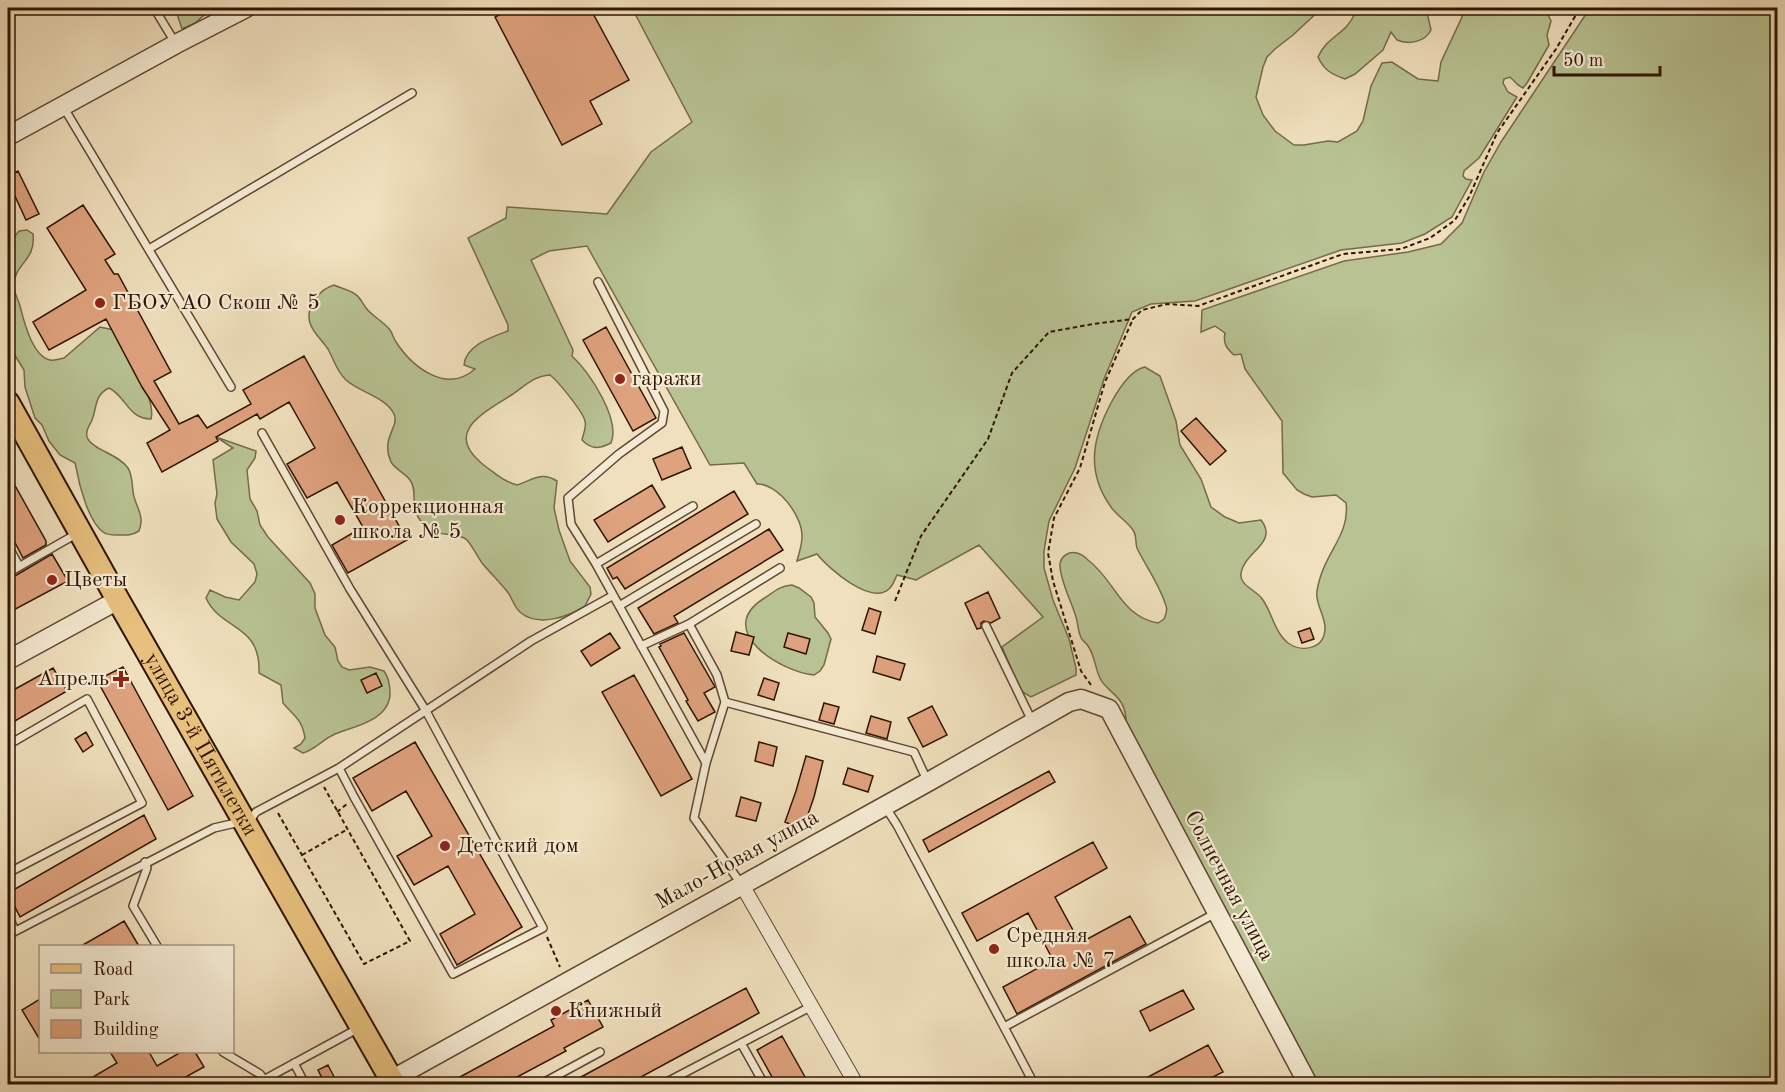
<svg xmlns="http://www.w3.org/2000/svg" width="1785" height="1092" viewBox="0 0 1785 1092" font-family="'Old Standard TT',serif">
  <style>
    .green { fill: #b8c292; stroke: #746b4a; stroke-width: 1.5 }
    .building { fill: #dfa27e; stroke: #2f1401; stroke-width: 1.5 }
    .lines { fill: none; stroke-linecap: round; stroke-linejoin: round }
    .service-casing { stroke: #5f4730; stroke-width: 10 }
    .minor-casing { stroke: #5f4730; stroke-width: 16 }
    .tertiary-casing { stroke: #5f4730; stroke-width: 21 }
    .primary-casing { stroke: #2f1401; stroke-width: 26 }
    .path { stroke: #2f1401; stroke-width: 2; stroke-dasharray: 4.5 3; stroke-linecap: butt }
    .service { stroke: #f5ebd4; stroke-width: 7 }
    .minor { stroke: #f5ebd4; stroke-width: 14 }
    .tertiary { stroke: #f5ebd4; stroke-width: 18 }
    .primary { stroke: #e8c07e; stroke-width: 22 }
    .poi-dot { fill: #8f2418; stroke: #f5ebd4; stroke-width: 2 }
    .labels { text-anchor: middle; dominant-baseline: central; stroke-width: 4.5; stroke-linejoin: round; paint-order: stroke }
    .poi-label { font-size: 22px; fill: #2f1401; stroke: #f5ebd4; text-anchor: start }
    .street-label { font-size: 22px; fill: #2f1401; stroke: #f5ebd4 }
  </style>
  <rect width="100%" height="100%" fill="#f0e0bd"/>
  <filter id="stains"><feTurbulence type="fractalNoise" baseFrequency=".00333" numOctaves="4"/><feColorMatrix values="0 0 0 0 .2 0 0 0 0 .09 0 0 0 0 .02 0 0 0 .5 -.17"/></filter>
  <radialGradient id="worn" r=".72"><stop offset=".6" stop-color="#630" stop-opacity="0"/><stop offset="1" stop-color="#630" stop-opacity=".3"/></radialGradient>
  <path class="green" d="M181,8H212L195,23L182,29L178,17Z
    M632,8H1322L1293,35L1275,49L1267,57L1263,67L1256,97L1263,115L1275,131L1294,145H1304L1328,141L1338,142L1357,131L1363,121L1371,86L1382,63L1392,62L1418,79L1438,81L1441,62L1462,17V8H1545L1551,21L1547,35L1549,45L1527,83L1523,88L1518,85L1510,77L1504,79L1503,83L1508,92L1517,97L1479,158L1464,171L1463,176L1466,179L1472,180L1452,217L1425,234L1402,243L1341,250L1195,301L1151,304L1132,312L1104,379L1075,468L1049,521L1044,551V568L1053,600L1069,639L1076,668V675L1031,697L1021,691L1002,647L1043,617L979,545L916,580L897,575C895,579 893,585 890,588C872,607 828,568 817,554L797,561C799,553 802,545 802,537C803,517 778,483 757,484L744,463L710,465L587,246L549,251L531,260L573,350L572,356C589,372 621,419 611,443C599,449 592,450 582,440C583,434 587,427 585,421C583,412 558,381 550,375C534,376 526,385 513,394C484,413 441,432 485,466C496,474 503,481 517,485C533,480 541,471 557,481L554,508L559,530L570,561L590,587L591,594L585,606C568,617 539,627 521,613C515,608 513,601 509,594C501,583 491,574 482,563C477,556 473,547 467,540C459,532 440,537 429,529C405,511 420,493 410,480C405,473 396,470 391,462C380,438 400,427 394,414C386,397 359,392 346,380C337,372 334,360 328,349C322,340 313,333 310,323C305,307 320,289 334,285C340,288 350,290 355,294C360,297 363,304 366,308C373,317 383,321 390,330C393,334 393,338 396,342C413,368 447,394 475,369L464,365C466,345 492,337 508,331V325L468,238L506,218L507,207L607,214L651,152L692,122Z
    M1346,8H1426L1431,30C1425,42 1409,45 1397,40L1391,32L1383,50L1355,74L1345,79C1331,74 1324,70 1318,57C1328,35 1346,35 1355,13Z
    M1590,8H1777V1084H1317L1127,731C1126,723 1127,712 1122,704C1117,694 1106,689 1101,680C1095,670 1095,655 1088,646C1085,641 1081,641 1080,635C1078,630 1078,623 1076,617C1072,603 1059,578 1060,564C1061,556 1069,551 1077,553C1081,554 1085,557 1088,560C1115,580 1121,617 1158,623L1164,619C1166,614 1168,610 1166,606C1160,585 1146,567 1137,548C1135,541 1137,536 1133,530C1127,521 1117,516 1111,507C1086,472 1092,439 1111,403C1118,390 1130,370 1145,367L1160,376L1176,421L1180,445L1201,479L1211,507L1225,517L1239,523L1261,520C1279,543 1244,552 1241,573C1239,586 1257,590 1263,600C1272,613 1275,633 1288,643C1302,653 1325,649 1325,628C1325,617 1318,608 1317,597C1316,590 1319,581 1321,575C1329,550 1350,531 1346,503L1336,495L1312,497L1304,494L1297,490L1283,473L1282,421L1245,369L1241,354L1234,355C1226,348 1223,343 1225,333L1215,326L1201,332L1202,310L1344,261L1408,252L1441,244L1462,223L1484,172L1501,142Z
    M27,230L33,234C36,261 15,263 14,284C13,292 18,298 20,306C24,321 32,356 50,360C54,361 60,359 64,358L100,327L114,330C125,350 157,398 151,419C128,419 126,396 109,388C94,395 97,408 92,420C90,425 85,430 87,437C92,450 119,454 128,468C134,478 131,490 135,500C139,512 144,518 139,531C131,536 125,535 116,535C111,535 107,535 103,532C88,521 79,484 76,467L75,463L60,455L49,441L42,425L35,418L25,387L24,370L8,344V245L19,231Z
    M216,437L256,451L255,458L247,470L250,499L257,511L260,525L268,537L310,583L315,594V608L325,635L335,647L338,661L342,667L349,670L370,667L384,671C389,678 390,684 390,693C390,720 355,726 335,734C323,739 315,750 303,753L294,748L301,744L305,738C302,719 294,716 283,703L281,685L259,673C261,623 221,631 206,598L210,590L225,597L239,600L255,582L257,574L254,564L231,542L217,519L215,503L217,494L213,460L233,448Z
    M792,585L799,588L811,597L814,603L815,617L828,633L831,639L824,665L820,671L814,675C781,672 714,631 763,599C774,592 779,586 792,585Z"/>
  <path class="building" d="M505,8H590L629,80L590,101L602,124L562,145L495,17L507,11Z
    M18,171L39,214L26,220L8,181V176Z
    M83,205L115,254L105,260L114,274H118L171,372L154,381L179,424L198,415L207,428L251,404L243,390L304,356L407,540L348,573L332,545L363,527L337,482L307,498L287,464L315,448L289,402L260,419L257,414L216,437L218,441L162,472L147,443L170,430L142,387L106,319L49,350L33,322L86,290L47,228Z
    M606,327L656,418L633,431L583,340Z
    M1196,418L1226,451L1210,465L1181,431Z
    M682,447L691,468L662,480L653,459Z
    M8,473L46,541V545L23,558L8,529Z
    M652,485L665,507L608,542L594,520Z
    M734,491L748,514L625,589L617,577L613,579L607,568Z
    M769,529L783,550L674,616L678,623L654,634L638,608Z
    M52,554L68,581L8,613V580Z
    M988,592L1000,618L991,623L984,621L981,623V628L977,629L965,603Z
    M869,608L881,612L875,634L862,630Z
    M1310,628L1314,639L1302,643L1298,632Z
    M736,632L754,637L749,655L731,651Z
    M610,633L620,648L591,666L581,651Z
    M684,633L715,687L704,693L715,712L698,721L686,701L688,700L659,647L661,646L660,644Z
    M788,633L810,639L806,654L784,647Z
    M877,656L905,664L900,680L873,672Z
    M123,667L193,796L168,810L97,680Z
    M53,668L67,691L8,725V693Z
    M376,673L382,686L367,693L361,680Z
    M634,675L692,779L661,796L602,692Z
    M764,678L779,683L774,700L758,695Z
    M824,703L839,707L834,724L819,720Z
    M932,706L947,735L923,747L908,718Z
    M871,716L891,722L887,739L866,733Z
    M86,732L93,745L83,752L75,739Z
    M415,742L522,927L457,965L440,934L475,914L448,866L414,885L397,856L432,836L406,791L372,811L353,778Z
    M759,742L777,747L773,766L755,761Z
    M806,756L823,761L814,797L803,829L785,822L796,791Z
    M848,768L873,776L868,792L843,784Z
    M1049,771L1055,782L929,852L923,840Z
    M741,797L761,803L756,821L736,816Z
    M144,815L156,839L20,917L8,893Z
    M1093,842L1107,868L1055,897L1080,943L1130,916L1146,944L1017,1014L1003,987L1053,960L1028,913L977,941L962,913Z
    M124,921L139,946H81L109,930Z
    M746,988L759,1013L739,1024L628,1084H568Z
    M1183,990L1194,1009L1150,1031L1140,1011Z
    M40,999V1040L22,1010Z
    M588,1000L603,1027L564,1048L566,1051L504,1084H447L554,1026L551,1020Z
    M782,1036L809,1084H776L757,1050Z
    M1208,1045L1223,1072L1199,1084H1135Z
    M110,1052H149L157,1066L181,1052H195L204,1067L173,1084H139L135,1078L124,1084H81L117,1063Z
    M328,1065L331,1071L338,1084H325L318,1070Z"/>
  <g class="lines">
    <g class="service-casing">
      <path id="service" d="M154,8L176,44
        M64,108L231,387
        M149,249L412,93
        M598,282L664,411L662,423L619,454L568,498L571,524L596,564L706,763
        M262,433L350,589L426,711L543,928L453,974L354,797L339,768
        M8,546L19,566
        M596,564L693,506
        M8,573L78,533
        M619,606L756,524
        M689,624L717,675L725,702L706,763L694,818L742,885
        M986,626L1032,721
        M641,646L689,624L780,568
        M725,702L914,752L927,780
        M8,745L87,699L142,803L8,873
        M886,808L897,825L1004,1027L1216,913
        M249,822L256,812L339,768L531,641L612,596
        M145,862L147,868L133,906L157,946
        M8,915L15,931
        M8,935L214,828L240,822
        M1004,1027L1034,1084
        M741,1043L764,1084
        M223,1052L260,1074L264,1080
        M294,1063L305,1084
        M256,1084L359,1028
        M541,1084L600,1052
        M663,1084L812,1006"/>
    </g>
    <g class="minor-casing">
      <path id="minor" d="M742,885L856,1084"/>
    </g>
    <g class="tertiary-casing">
      <path id="tertiary" d="M8,136L176,44L246,8
        M8,660L118,600
        M391,1080L928,782L1069,702L1081,699L1109,709L1308,1084"/>
    </g>
    <g class="primary-casing">
      <g id="primary">
        <path id="s1" d="M8,403L118,600L394,1084"/>
      </g>
    </g>
    <path class="path" d="M895,601L921,536L988,439L1012,373L1049,332L1093,324L1133,319L1142,310L1167,304L1198,306L1343,254L1401,249L1430,238L1455,220L1469,197L1497,133L1556,49L1580,8
      M1091,685L1081,671L1053,581L1048,553L1054,518L1080,468L1105,382L1133,319
      M337,812L347,804
      M278,813L364,964L410,941L324,787
      M302,855L346,830
      M547,937L560,967"/>
    <use href="#service" class="service"/>
    <use href="#minor" class="minor"/>
    <use href="#tertiary" class="tertiary"/>
    <use href="#primary" class="primary"/>
  </g>
  <g class="poi-dot">
    <circle cx="100" cy="303" r="6"/>
    <circle cx="620" cy="379" r="6"/>
    <circle cx="340" cy="520" r="6"/>
    <circle cx="52" cy="580" r="6"/>
    <path d="M118 670h6v6h6v6h-6v6h-6v-6h-6v-6h6z"/>
    <circle cx="445" cy="846" r="6"/>
    <circle cx="994" cy="949" r="6"/>
    <circle cx="556" cy="1011" r="6"/>
  </g>
  <g class="labels">
    <g class="poi-label">
      <text x="112" y="303">ГБОУ АО Скош № 5</text>
      <text x="632" y="379">гаражи</text>
      <text x="352" y="507">Коррекционная<tspan x="352" dy="25">школа № 5</tspan></text>
      <text x="64" y="580">Цветы</text>
      <text x="109" y="679" text-anchor="end">Апрель</text>
      <text x="457" y="846">Детский дом</text>
      <text x="1006" y="936">Средняя<tspan x="1006" dy="25">школа № 7</tspan></text>
      <text x="568" y="1011">Книжный</text>
    </g>
    <g class="street-label">
      <text stroke="none"><textPath href="#s1" startOffset="392">улица 3-й Пятилетки</textPath></text>
      <text transform="translate(737 860) rotate(-29)">Мало-Новая улица</text>
      <text transform="translate(1229 886) rotate(62)">Солнечная улица</text>
    </g>
  </g>
  <rect width="1785" height="1092" fill="none" stroke="#f0e0bd" stroke-width="30"/>
  <rect x="9" y="9" width="1767" height="1074" fill="none" stroke="#2f1401" stroke-width="3"/>
  <rect x="15" y="15" width="1755" height="1062" fill="none" stroke="#2f1401" stroke-width="1.5"/>
  <rect x="39" y="945" width="195" height="108" fill="#f5ebd4" stroke="#a69580" stroke-width="1.5"/>
  <rect x="51" y="964" width="30" height="9" fill="#e8c07e" stroke="#a69580" stroke-width="1.5"/>
  <text x="93" y="975" font-size="18" fill="#2f1401">Road</text>
  <rect x="51" y="990" width="30" height="18" fill="#b8c292" stroke="#a69580" stroke-width="1.5"/>
  <text x="93" y="1005" font-size="18" fill="#2f1401">Park</text>
  <rect x="51" y="1020" width="30" height="18" fill="#dfa27e" stroke="#a69580" stroke-width="1.5"/>
  <text x="93" y="1035" font-size="18" fill="#2f1401">Building</text>
  <path d="M1554 66v9h106v-9" fill="none" stroke="#2f1401" stroke-width="3"/>
  <text x="1563" y="66" font-size="18" fill="#2f1401" stroke="#f5ebd4" stroke-width="4.5" paint-order="stroke">50 m</text>
  <rect width="100%" height="100%" filter="url(#stains)"/>
  <rect width="100%" height="100%" fill="url(#worn)"/>
</svg>
